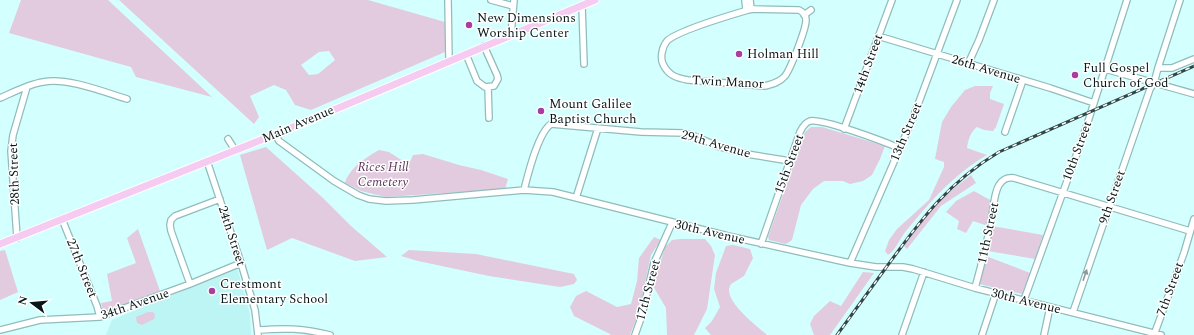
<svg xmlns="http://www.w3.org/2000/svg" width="1194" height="335" viewBox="0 0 1194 335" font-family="Spectral,serif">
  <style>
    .built { fill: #bdf4f4 }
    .green { fill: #e2cbdf; fill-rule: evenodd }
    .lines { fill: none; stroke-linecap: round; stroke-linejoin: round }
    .minor-casing { stroke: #91bcbc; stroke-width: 8 }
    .major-casing { stroke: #fff; stroke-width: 9 }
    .minor { stroke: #fff; stroke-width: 5.5 }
    .major { stroke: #f6cbf1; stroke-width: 7 }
    .rail-casing { stroke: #314747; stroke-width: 3 }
    .rail { stroke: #fff; stroke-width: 1.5; stroke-dasharray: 4.5; stroke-linecap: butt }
    .oneway { fill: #8f9797 }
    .poi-dot { fill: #a83ea0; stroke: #fff; stroke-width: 1.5 }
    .labels { text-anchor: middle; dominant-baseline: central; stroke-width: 3; stroke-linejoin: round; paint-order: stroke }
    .poi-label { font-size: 13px; fill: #071717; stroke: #fff; text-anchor: start }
    .street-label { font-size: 13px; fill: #071717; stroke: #fff }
    .park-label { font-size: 13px; font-style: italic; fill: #5f355b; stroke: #fff }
  </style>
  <rect width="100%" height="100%" fill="#d3ffff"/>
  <path class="built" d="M237,268L250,314L251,335H106L112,320Z"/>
  <path class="green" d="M21,0H108L212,97L136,77L131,67L9,33Z
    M119,0H368L445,22V52L311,110L295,105L286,90L274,85L250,96L259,117L254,124ZM329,51L335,60L318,74L309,75L301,65L319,52Z
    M975,86H993L990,93V99L1004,104L996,127L993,131L984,130L977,127C970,132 968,141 967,148L987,155C953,175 931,201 906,231C900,238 896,250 888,255L885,251L889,240L897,229L929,200L944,167V162L935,159L942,122L951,107L965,90Z
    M811,127H822L885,146L880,159L872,175L863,181L850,184L843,181H824L813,189L801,205L792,240L786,244L769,240L768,237L805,132Z
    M266,147L323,198L351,226L387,257L355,261L292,238L267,250L240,155Z
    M379,150L389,152L403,161L410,162L413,155L423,154L459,165L481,170L508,179L505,189L386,197L361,191L345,183C349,168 367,157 379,150Z
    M971,175L976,183L941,206L907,249L904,246L935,205L953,189Z
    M974,191L992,201L988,226L973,221L966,233L957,229L959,221L946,212L956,201Z
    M992,226L1043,235L1035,259L988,251Z
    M138,229L160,291L103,312L101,303L112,301L107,274L136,263L127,238Z
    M654,237L661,240L651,255L639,312L630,335H610V334L574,316L570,307L576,296L586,291L617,307L631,304L637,281L639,258Z
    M680,239H705L711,246L715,255L707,309L694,335H667L666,308L653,286L665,247L672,240Z
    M733,245L750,249L753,258L744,276L731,284C730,286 729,288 729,290C729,305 757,326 767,335H711L705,328L712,321L720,307L714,289L716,273L726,246Z
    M5,250L18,292L0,300V251Z
    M409,250L476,254L574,274L577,280L574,284L560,287L489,276L418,261L401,256Z
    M986,256L1030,273L1022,294L979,284Z
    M863,272L874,273L830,335H814L810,324L814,316L830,301L841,306Z
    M148,312H153L155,315L154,319L142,325L137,323L136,317Z"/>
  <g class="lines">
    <g class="minor-casing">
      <path id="minor" d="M448,0L449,61
        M491,0L513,6
        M745,0L746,10
        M750,0L751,9
        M582,6L584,64
        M754,9L799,10C803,12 806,15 806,20C806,29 791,68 785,76C780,82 773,84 765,86L688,80C676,78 668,75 663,64C660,58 662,47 667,41C677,31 731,15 748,10Z
        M804,15L811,10
        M511,35L514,0
        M878,36L1050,88L1094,103
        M466,54L477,81L485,87L494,86L498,79L497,75L484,46
        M968,64L979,40L994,0
        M1158,68H1172L1194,59
        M1105,69L1194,94
        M488,87L489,118
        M0,98C14,92 29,84 43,82C67,77 104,92 127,99
        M844,129L892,0
        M1005,132L1023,80
        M275,134L279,141L334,181L358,195L369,199L386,201L413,200L524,190L553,192L728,236L850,263L876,267H903L913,269L975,288L1161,335
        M228,139L235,150
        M207,161L241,263L255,310L258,335
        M524,190C528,174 538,133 551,124L641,132L684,133L694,136L720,147L747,154L790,161
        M576,198L598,128
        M62,219L97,306L100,317
        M17,238L11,151L13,135L27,87
        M761,244L800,132C802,128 804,123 810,121C822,118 885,142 899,148
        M850,263L913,118L957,0
        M190,284L171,231L170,225L171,220L175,216L220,199
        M975,288C981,266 987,244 991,221C994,210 993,195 999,185C1003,179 1007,177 1014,178L1190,231
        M1024,300L1084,134L1127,0
        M1073,312L1150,89L1154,83L1158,68L1180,0
        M0,330L40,320L100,317L190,284L241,263
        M258,330C285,328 303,328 330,335
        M635,335L642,315L654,263L672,223
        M902,335L924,272
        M982,335L996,293
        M1044,335L1050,307
        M1154,335L1184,253L1194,219"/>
    </g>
    <g class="major-casing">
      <path id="major" d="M0,244L286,130L595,0"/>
    </g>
    <use href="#minor" class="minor"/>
    <use href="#major" class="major"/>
    <g class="rail-casing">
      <path id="rail" d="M837,335C853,313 869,291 885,269C920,221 947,183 999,152L1194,66"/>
    </g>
    <use href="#rail" class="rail"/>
  </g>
  <defs><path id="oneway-solid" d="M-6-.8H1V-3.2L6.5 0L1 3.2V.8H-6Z"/></defs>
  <use class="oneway" href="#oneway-solid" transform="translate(1085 275) rotate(-71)"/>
  <g class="poi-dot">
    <circle cx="469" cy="25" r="4"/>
    <circle cx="739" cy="54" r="4"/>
    <circle cx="1075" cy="75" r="4"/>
    <circle cx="541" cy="111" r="4"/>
    <circle cx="212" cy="291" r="4"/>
  </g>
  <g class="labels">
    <g class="poi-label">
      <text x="477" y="18">New Dimensions<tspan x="477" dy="15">Worship Center</tspan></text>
      <text x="747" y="54">Holman Hill</text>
      <text x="1083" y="68">Full Gospel<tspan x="1083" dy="15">Church of God</tspan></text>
      <text x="549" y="104">Mount Galilee<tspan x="549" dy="15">Baptist Church</tspan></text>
      <text x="220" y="284">Crestmont<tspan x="220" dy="15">Elementary School</tspan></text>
    </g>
    <g class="street-label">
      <text transform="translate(868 64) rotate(-70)">14th Street</text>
      <text transform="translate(986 69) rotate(17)">26th Avenue</text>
      <text transform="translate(728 82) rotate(3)">Twin Manor</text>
      <text transform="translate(298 124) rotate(-23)">Main Avenue</text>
      <text transform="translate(906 132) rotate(-67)">13th Street</text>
      <text transform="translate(716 144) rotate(16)">29th Avenue</text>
      <text transform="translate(1077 151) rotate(-70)">10th Street</text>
      <text transform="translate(789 164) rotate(-70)">15th Street</text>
      <text transform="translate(14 174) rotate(-92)">28th Street</text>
      <text transform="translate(1112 197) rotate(-71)">9th Street</text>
      <text transform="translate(710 232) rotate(13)">30th Avenue</text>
      <text transform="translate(988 233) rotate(-78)">11th Street</text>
      <text transform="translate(232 236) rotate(72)">24th Street</text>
      <text transform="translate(82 268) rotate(68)">27th Street</text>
      <text transform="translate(1170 289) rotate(-70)">7th Street</text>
      <text transform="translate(648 290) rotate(-75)">17th Street</text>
      <text transform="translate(1026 301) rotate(14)">30th Avenue</text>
      <text transform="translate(135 304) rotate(-19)">34th Avenue</text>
    </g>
    <g class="park-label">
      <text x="383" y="167">Rices Hill<tspan x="383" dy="15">Cemetery</tspan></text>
    </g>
  </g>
  <g transform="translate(32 303) rotate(286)" stroke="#ffffff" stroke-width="3" paint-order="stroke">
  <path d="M0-3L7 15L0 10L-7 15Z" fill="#071717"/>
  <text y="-6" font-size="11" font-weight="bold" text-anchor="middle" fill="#071717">N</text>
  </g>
</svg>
